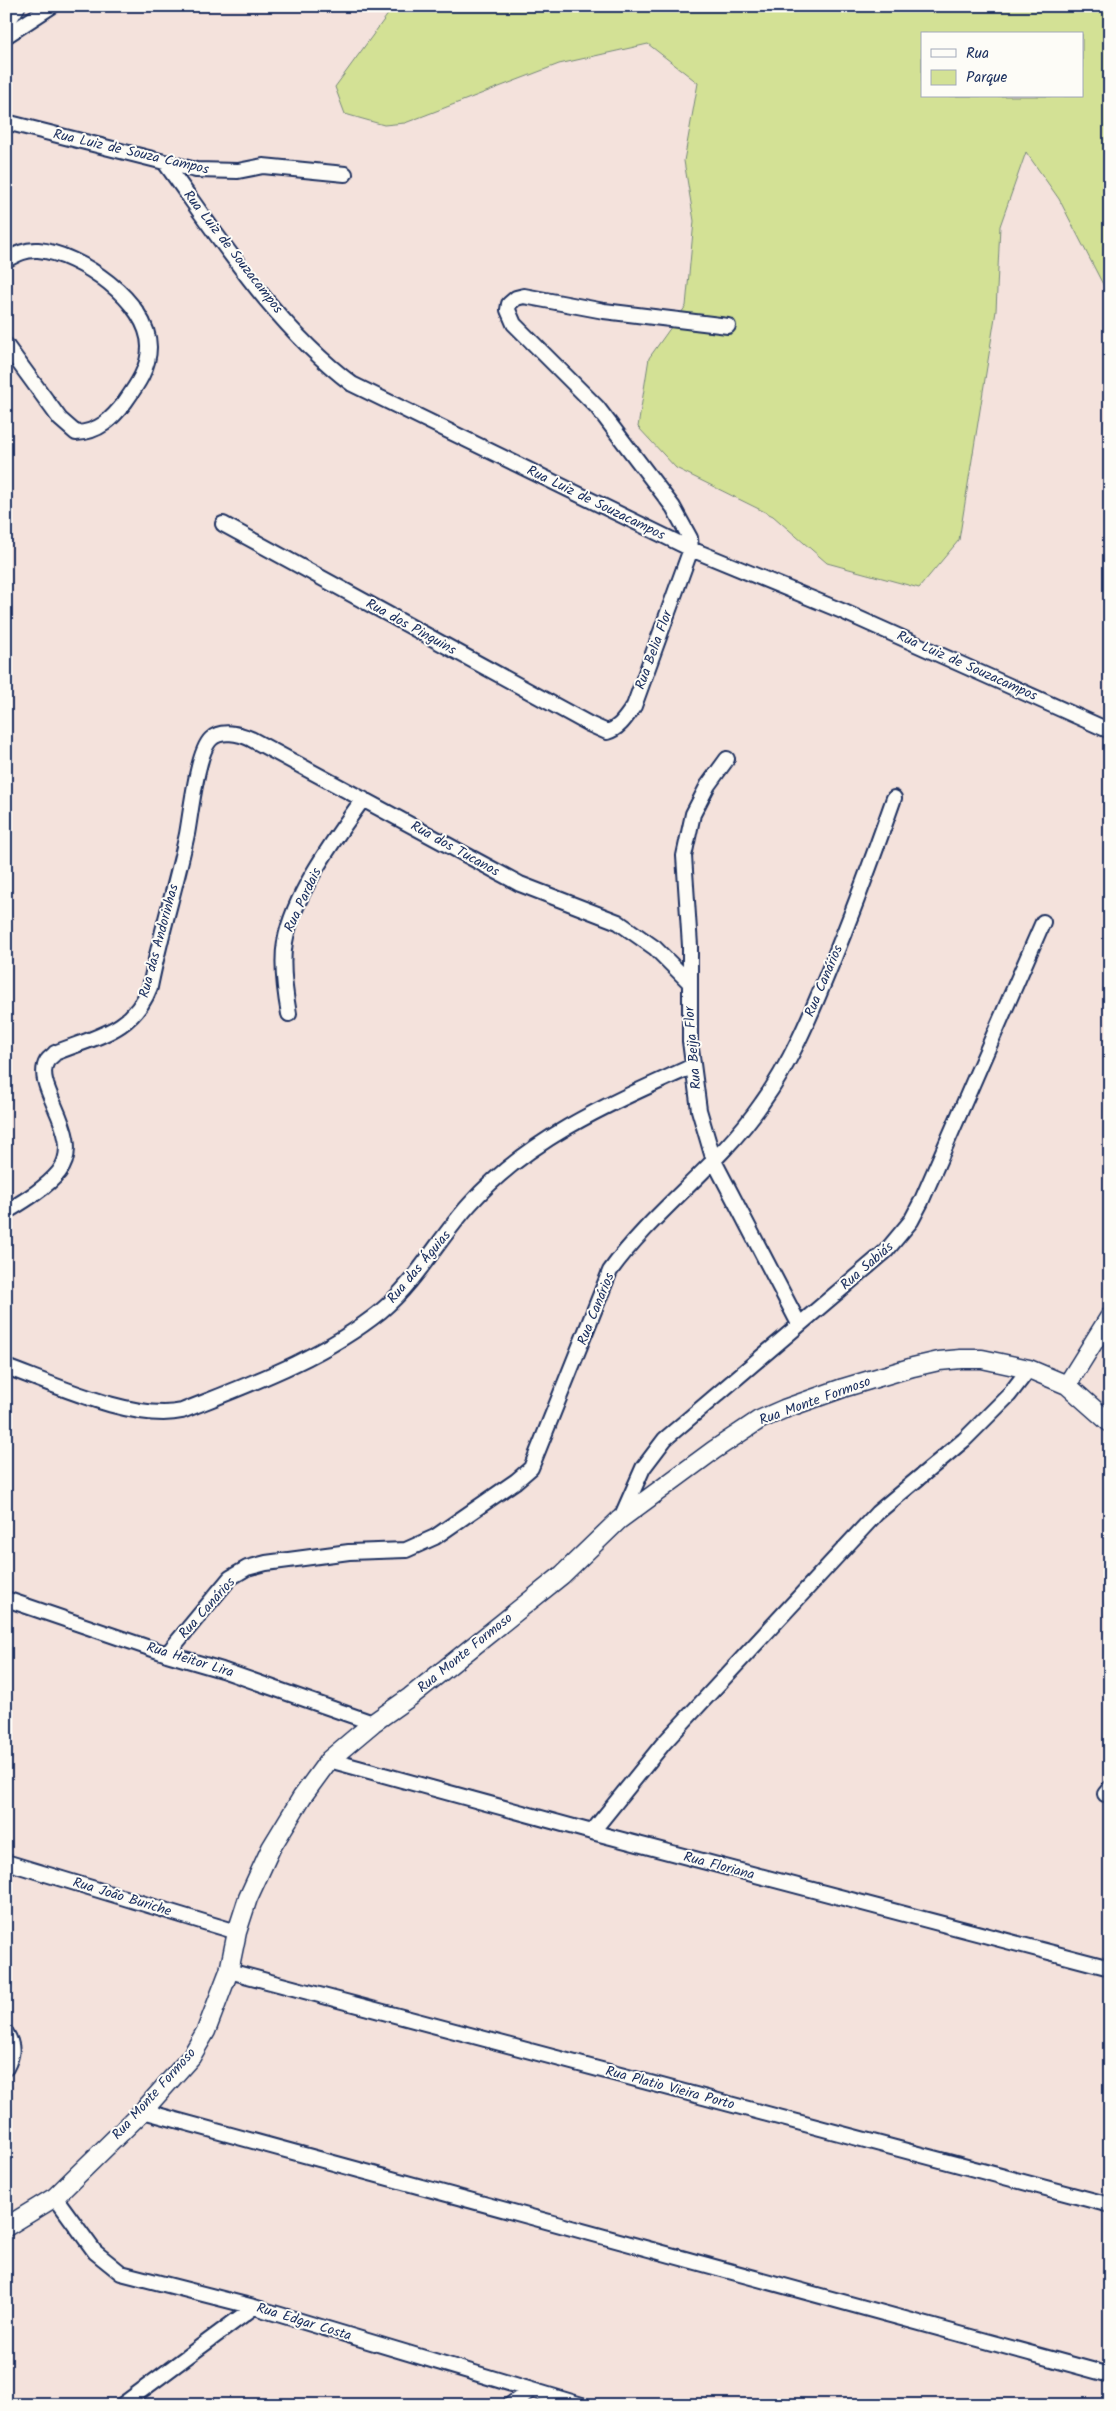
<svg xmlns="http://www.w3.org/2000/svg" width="1116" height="2411" viewBox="0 0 1116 2411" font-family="Kalam,sans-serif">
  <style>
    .green { fill: #d3e195; stroke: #77887a; fill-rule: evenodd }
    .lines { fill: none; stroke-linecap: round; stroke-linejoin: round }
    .minor-casing { stroke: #1b2f5e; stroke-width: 18 }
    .tertiary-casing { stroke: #1b2f5e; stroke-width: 21 }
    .minor { stroke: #fdfcf7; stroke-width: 14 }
    .tertiary { stroke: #fdfcf7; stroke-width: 18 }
    .labels { text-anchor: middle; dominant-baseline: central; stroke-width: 4; stroke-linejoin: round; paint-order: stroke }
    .street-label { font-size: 14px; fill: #1b2f5e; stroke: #fdfcf7 }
  </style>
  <rect width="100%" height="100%" fill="#f4e2dc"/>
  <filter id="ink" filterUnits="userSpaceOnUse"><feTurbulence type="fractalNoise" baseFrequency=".02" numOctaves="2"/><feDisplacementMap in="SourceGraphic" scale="10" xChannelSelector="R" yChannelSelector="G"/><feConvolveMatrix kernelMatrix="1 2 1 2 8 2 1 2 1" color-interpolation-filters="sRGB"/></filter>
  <g filter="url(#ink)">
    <path class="green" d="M394,6H1110V298L1059,199L1026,152L1000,226L996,311L959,540L919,588L827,563L773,516L676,468L638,427L649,358L686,306L694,221L684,161L698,83L648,44L559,64L405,123L384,125L345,114L335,87ZM922,34H1082V96H922Z"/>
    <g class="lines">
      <g class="minor-casing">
        <path id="minor" d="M6,36L52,6
          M6,122L196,170L238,171L263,166L345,174
          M165,163C221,240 275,326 352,384L691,549L842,611L1110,731
          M6,260C17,254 26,249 38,250C79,253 149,302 149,347C149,368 137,385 125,402C112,419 99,432 76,433L60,419L6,345
          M223,524L589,724L607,732C620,728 626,717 634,706L691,549L690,538L673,507L597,407L514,324L508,310L509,304L516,298L524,296L604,311L728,326
          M727,759L708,785L693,814L684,856L690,946V1041L699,1110L714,1161L799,1324
          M289,1014C285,992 281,964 285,942C293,895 336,837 363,799
          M6,1212C24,1201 46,1188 59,1172C87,1135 31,1087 47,1061C49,1058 53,1056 55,1053C96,1036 133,1032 150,987C160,936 176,886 187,834C191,813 197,752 211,739C221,729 240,734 251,739L520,884L618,922L655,948L689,982
          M6,1367C53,1384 135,1422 182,1411C250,1384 323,1358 381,1311C417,1281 439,1238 470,1204C530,1137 613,1102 693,1066
          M620,1520L643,1468L665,1439L886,1251L911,1221L921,1202L1043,922
          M6,1599L167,1654L222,1670L373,1723
          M167,1654L230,1578L247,1568L266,1563L349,1552L406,1550L435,1537L516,1481L531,1468L610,1271C654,1210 719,1166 762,1103C790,1064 809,1019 827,975C851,917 873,858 894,798
          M329,1760L592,1832L1110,1968
          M1105,1794L1110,1788
          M592,1832L663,1744L877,1513L964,1440L1009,1395L1029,1369
          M6,1862L237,1932
          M229,1971L1110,2205
          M6,2033C14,2046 13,2055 6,2068
          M143,2111L1110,2375
          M55,2197L95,2252L121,2273L254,2307L582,2405
          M122,2405L254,2307
          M510,2405L531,2390"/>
      </g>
      <g class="tertiary-casing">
        <path id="tertiary" d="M6,21L16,6
          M1067,1385L1110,1316
          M6,2227L55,2197L143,2111L191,2057L206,2031L229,1971L237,1932L248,1898L271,1848L302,1797L329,1760L373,1723L410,1697L562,1575L619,1520L714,1450L759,1420L784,1409L843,1388L913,1367L939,1361L961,1359H982L1029,1369L1067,1385L1110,1423"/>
      </g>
      <use href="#minor" class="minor"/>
      <use href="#tertiary" class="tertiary"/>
    </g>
  </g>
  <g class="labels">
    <g class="street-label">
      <text transform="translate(131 152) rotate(13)">Rua Luiz de Souza Campos</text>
      <text transform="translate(233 252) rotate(52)">Rua Luiz de Souzacampos</text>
      <text transform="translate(596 503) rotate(26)">Rua Luiz de Souzacampos</text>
      <text transform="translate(411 627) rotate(29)">Rua dos Pinguins</text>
      <text transform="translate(654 650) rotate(-70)">Rua Belia Flor</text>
      <text transform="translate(967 666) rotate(24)">Rua Luiz de Souzacampos</text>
      <text transform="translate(455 849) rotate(29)">Rua dos Tucanos</text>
      <text transform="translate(303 900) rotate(-65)">Rua Pardais</text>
      <text transform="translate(159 941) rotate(-75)">Rua das Andorinhas</text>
      <text transform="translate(824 981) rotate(-67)">Rua Canários</text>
      <text transform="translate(693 1048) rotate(-95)">Rua Beija Flor</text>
      <text transform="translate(867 1266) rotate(-41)">Rua Sabiás</text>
      <text transform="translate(419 1267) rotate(-50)">Rua das Águias</text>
      <text transform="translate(596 1309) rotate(-68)">Rua Canários</text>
      <text transform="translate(815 1401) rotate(-20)">Rua Monte Formoso</text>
      <text transform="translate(207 1608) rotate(-48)">Rua Canários</text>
      <text transform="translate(465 1653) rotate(-39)">Rua Monte Formoso</text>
      <text transform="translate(190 1660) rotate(17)">Rua Heitor Lira</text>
      <text transform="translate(719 1866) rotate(15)">Rua Floriana</text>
      <text transform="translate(122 1897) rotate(17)">Rua João Buriche</text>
      <text transform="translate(670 2088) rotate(15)">Rua Platio Vieira Porto</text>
      <text transform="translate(154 2094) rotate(-48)">Rua Monte Formoso</text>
      <text transform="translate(304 2322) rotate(17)">Rua Edgar Costa</text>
    </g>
  </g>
  <rect width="1116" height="2411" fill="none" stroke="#fdfcf7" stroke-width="25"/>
  <rect x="12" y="12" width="1091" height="2386" fill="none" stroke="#1b2f5e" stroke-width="2" filter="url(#ink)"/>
  <rect x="921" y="32" width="162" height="65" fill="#fdfcf7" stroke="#a3aaba"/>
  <rect x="931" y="49" width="25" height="8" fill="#fdfcf7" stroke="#a3aaba"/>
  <text x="966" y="58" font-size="15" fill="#1b2f5e">Rua</text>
  <rect x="931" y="70" width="25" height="15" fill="#d3e195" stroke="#a3aaba"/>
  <text x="966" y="82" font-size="15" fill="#1b2f5e">Parque</text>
</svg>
